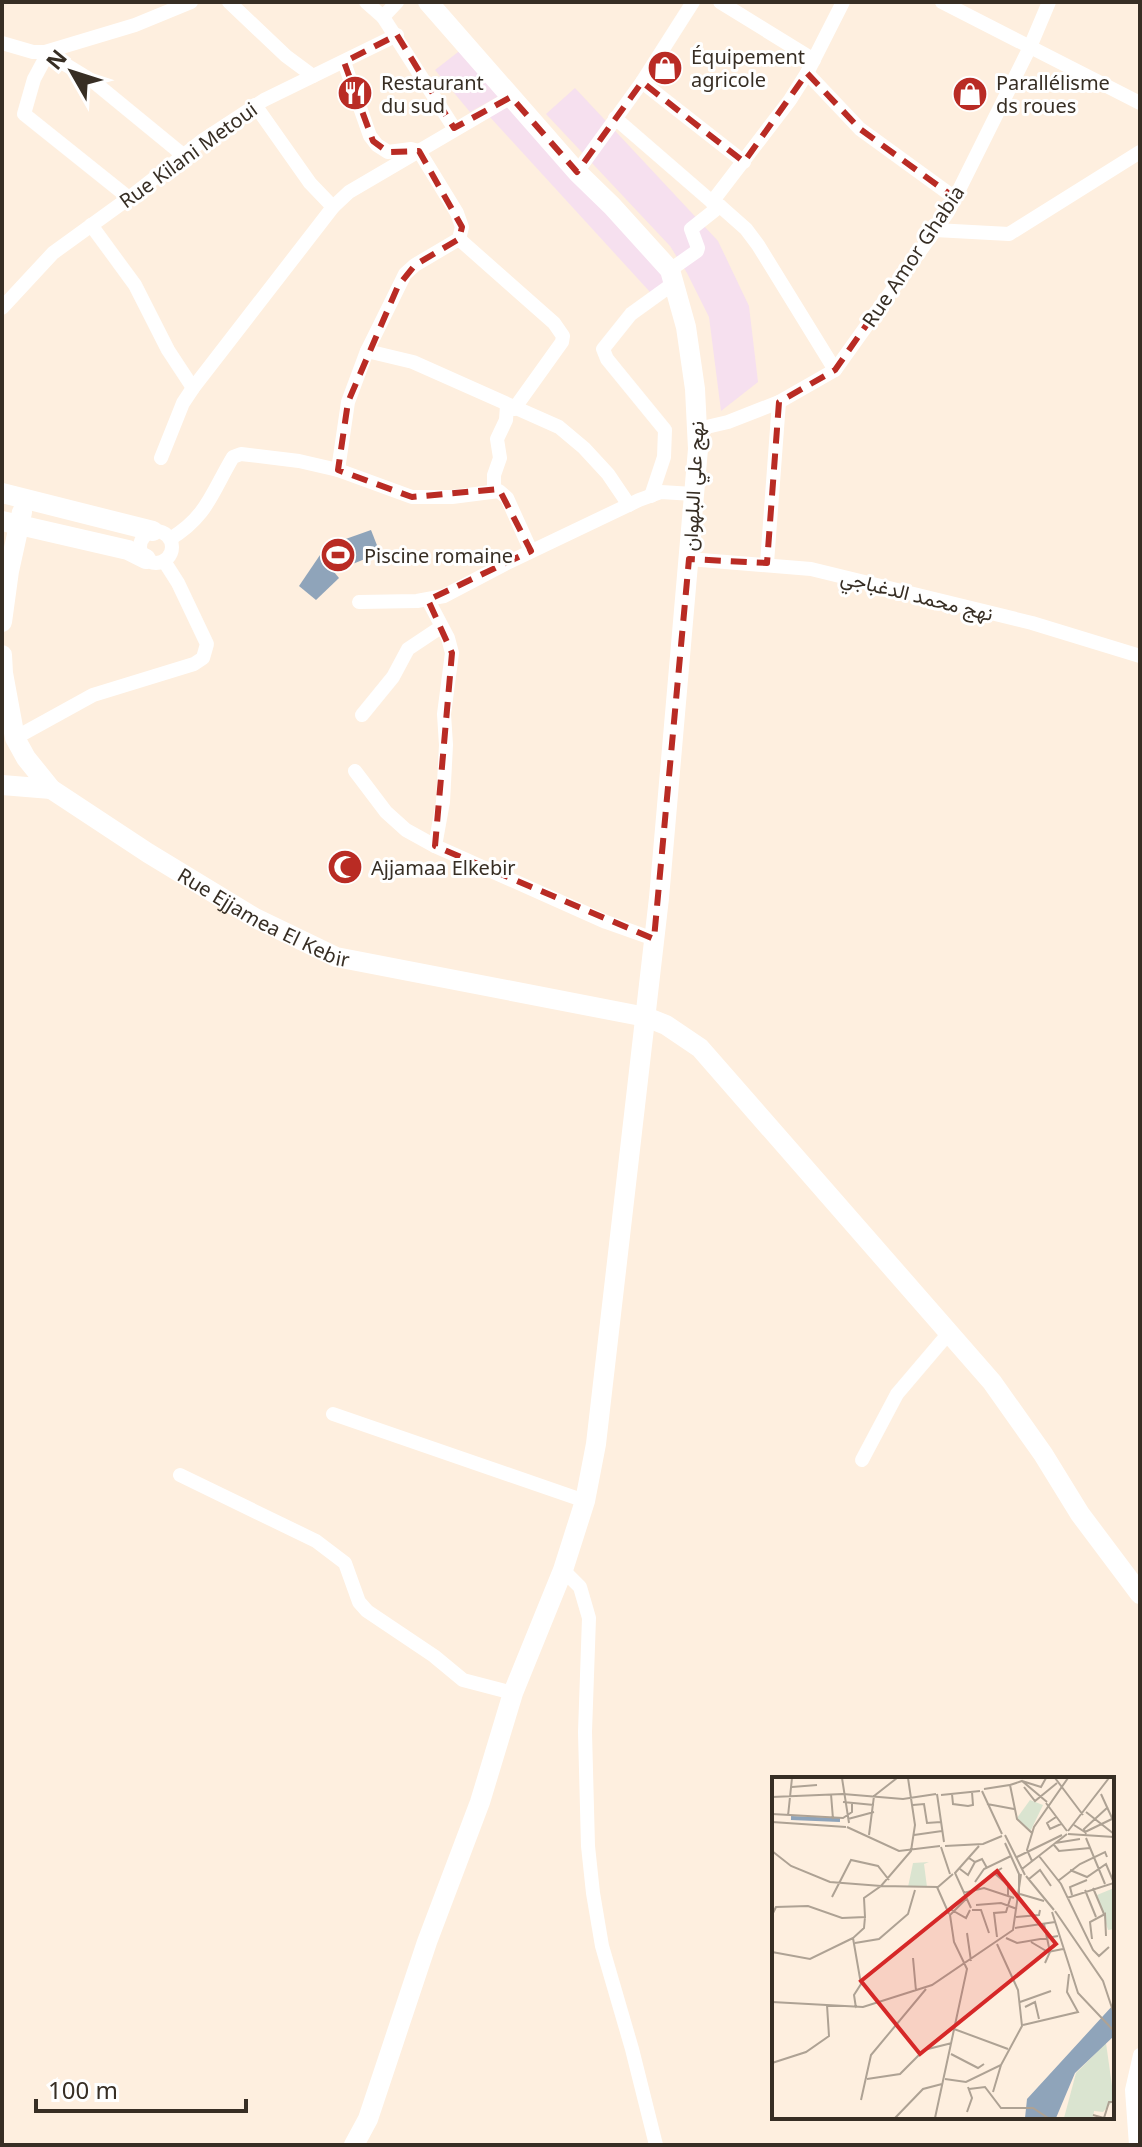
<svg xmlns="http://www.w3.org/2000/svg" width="1142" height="2147" viewBox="0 0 1142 2147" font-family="'Noto Sans',Vazirmatn,sans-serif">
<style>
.commercial{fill:#f6e0ef}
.water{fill:#8fa4ba}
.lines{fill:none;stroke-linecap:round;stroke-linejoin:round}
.street{stroke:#fff;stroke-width:14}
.secondary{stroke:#fff;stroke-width:20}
.marked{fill:none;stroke:#b92b24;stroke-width:6;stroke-dasharray:16 10;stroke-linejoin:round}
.labels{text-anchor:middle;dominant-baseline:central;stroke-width:6;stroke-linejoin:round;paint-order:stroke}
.poi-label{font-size:20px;fill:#372e24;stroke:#fff;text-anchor:start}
.street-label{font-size:20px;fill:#372e24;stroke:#fff}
.inset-river{fill:none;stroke:#8fa4ba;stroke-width:4}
.inset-road{fill:none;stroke:#aea294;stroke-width:2}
.view{fill:#d62828;fill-opacity:0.15;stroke:#d62828;stroke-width:4}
.inset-edge{fill:none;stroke:#372e24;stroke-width:4}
</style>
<rect width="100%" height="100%" fill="#feefdf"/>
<g class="commercial">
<polygon points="462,49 506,92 470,112 435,70"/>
<polygon points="575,88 718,241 749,306 758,382 721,411 709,317 687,273 670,246 546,114"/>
<polygon points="511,101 635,232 670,288 650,292 489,116"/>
</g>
<g class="water">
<polygon points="371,530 380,553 350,565 340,541"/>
<polygon points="320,555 339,578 316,600 299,586"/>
</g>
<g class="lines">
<g class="street">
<polyline points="229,2 286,56 313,76"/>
<polyline points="366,2 383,17 397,2"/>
<polyline points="720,2 814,60"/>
<polyline points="942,2 1140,103"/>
<polyline points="383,17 454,128"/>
<polyline points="2,43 33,52 45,52 135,25 191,2"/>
<polyline points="45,52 94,82 183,155"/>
<polyline points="48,53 34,79 24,114 129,198"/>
<polyline points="344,62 370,136 377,145 388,152 411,149 419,151 457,213 462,227 459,239 415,265 405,274 367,351 413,362 559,427 584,448 608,474 629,505"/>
<polyline points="807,73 860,129 955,198"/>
<polyline points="642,82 744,162"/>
<polyline points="255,105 310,183 333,207"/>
<polyline points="615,118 712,202"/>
<polyline points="577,172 642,82 693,2"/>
<polyline points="720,206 746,229 758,245 835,370"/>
<polyline points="91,225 135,285 168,350 193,388"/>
<polyline points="935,230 1009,234 1140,152"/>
<polyline points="459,239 554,323 563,336 562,342 514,409"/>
<polyline points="670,270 697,251 698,248 691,229 720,206 712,202 790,100 807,73 843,2"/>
<polyline points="2,308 53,253 129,198 203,140 264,100 397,35"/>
<polyline points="698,429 728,422 779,402 835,370 948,212 1030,47 1049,2"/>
<polyline points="161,458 183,403 193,388 333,207 349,192 511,97"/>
<polyline points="338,470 348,402 367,351"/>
<polyline points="494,490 494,475 500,458 497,439 506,420 507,405"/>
<polyline points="651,496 664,457 665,430 607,359 603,349 631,314 674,283"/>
<circle cx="156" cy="547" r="16"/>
<path d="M170,539C207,517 212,492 233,457L241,454L299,461L338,470L412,497H452L499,491L507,498L531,551"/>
<polyline points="689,559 811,569 1032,623 1140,656"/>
<polyline points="767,563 779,402"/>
<polyline points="428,600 448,638 452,653 444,714 446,745 443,802 435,846"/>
<polyline points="359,602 417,601 444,596 505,564 639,500 661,492 693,494"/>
<polyline points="362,715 393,677 408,649 441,627"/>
<polyline points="15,738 93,695 194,664 203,658 207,644 178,583 164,561"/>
<polyline points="355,771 386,812 406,830 435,846 606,922 654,939"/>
<polyline points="333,1414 585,1501"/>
<polyline points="862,1460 897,1394 948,1334"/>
<polyline points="180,1475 316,1541 345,1563 359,1602 367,1611 434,1656 463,1680 513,1693"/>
<polyline points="563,1570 580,1587 589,1618 585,1732 588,1846 593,1893 602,1946 632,2049 656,2145"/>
<polyline points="1136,2145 1132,2090 1140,2055"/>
</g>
<g class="secondary">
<polyline points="2,493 153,531"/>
<polyline points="2,521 128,550 146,559"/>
<polyline points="2,622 9,571 22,512"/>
<path id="s1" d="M2,655L3,673L15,738L26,758L51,789L148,853L255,918L336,957L646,1017L666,1025L700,1048L992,1382L1043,1454L1080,1514L1140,1594"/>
<polyline points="2,785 51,789"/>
<polyline points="354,2145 368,2119 427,1942 480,1802 513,1693 563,1570 585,1501 596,1444 659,898 698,449 695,389 686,327 670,270 612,206 577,172 428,2"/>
</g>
</g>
<path class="marked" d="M397,35L454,128L511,97L577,172L642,82L744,162L807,73L860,129L955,198L835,370L779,402L767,563L689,559L654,939L435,846L452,653L428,600L531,551L499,489L412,497L338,470L348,402L398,286L415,265L459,239L462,227L419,151L388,152L373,141L344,62Z"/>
<defs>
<symbol id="shop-disc" viewBox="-11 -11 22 22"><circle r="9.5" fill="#b92b24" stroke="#fff"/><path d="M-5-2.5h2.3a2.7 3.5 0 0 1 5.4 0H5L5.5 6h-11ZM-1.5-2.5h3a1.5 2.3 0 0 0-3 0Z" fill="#fff"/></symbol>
<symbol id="restaurant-disc" viewBox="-11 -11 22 22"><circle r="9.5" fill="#b92b24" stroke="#fff"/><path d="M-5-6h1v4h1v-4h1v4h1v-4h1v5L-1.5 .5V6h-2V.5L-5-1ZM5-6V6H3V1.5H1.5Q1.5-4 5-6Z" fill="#fff"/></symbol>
<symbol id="stadium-disc" viewBox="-11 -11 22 22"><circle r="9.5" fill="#b92b24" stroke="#fff"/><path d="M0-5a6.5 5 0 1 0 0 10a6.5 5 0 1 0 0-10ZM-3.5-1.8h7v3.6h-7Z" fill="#fff"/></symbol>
<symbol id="mosque-disc" viewBox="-11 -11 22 22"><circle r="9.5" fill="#b92b24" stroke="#fff"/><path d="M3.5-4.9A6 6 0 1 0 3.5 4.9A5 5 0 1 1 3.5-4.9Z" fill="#fff"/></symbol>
</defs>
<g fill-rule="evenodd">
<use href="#shop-disc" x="645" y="48" width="40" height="40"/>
<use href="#restaurant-disc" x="335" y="73" width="40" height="40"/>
<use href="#shop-disc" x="950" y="74" width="40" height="40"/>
<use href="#stadium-disc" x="318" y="535" width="40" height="40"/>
<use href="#mosque-disc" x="325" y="847" width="40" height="40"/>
</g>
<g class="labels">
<g class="poi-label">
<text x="691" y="56">Équipement<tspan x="691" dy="23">agricole</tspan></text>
<text x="381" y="82">Restaurant<tspan x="381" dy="23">du sud</tspan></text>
<text x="996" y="82">Parallélisme<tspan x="996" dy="23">ds roues</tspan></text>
<text x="364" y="555">Piscine romaine</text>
<text x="371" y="867">Ajjamaa Elkebir</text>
</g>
<g class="street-label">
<text transform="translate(188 155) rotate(-36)">Rue Kilani Metoui</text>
<text transform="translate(913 256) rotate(-56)">Rue Amor Ghabia</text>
<text transform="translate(693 486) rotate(-87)">نهج علي البلهوان</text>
<text transform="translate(917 595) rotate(14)">نهج محمد الدغباجي</text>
<text stroke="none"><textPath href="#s1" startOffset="396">Rue Ejjamea El Kebir</textPath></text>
</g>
</g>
<g transform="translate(772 1777)">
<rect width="342" height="342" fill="#feefdf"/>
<path d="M334,266L342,323L331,335L322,334L321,341H292L304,296Z" fill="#dae4d0"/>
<path d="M258,23L271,28L258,55L245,41Z" fill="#dae4d0"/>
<path d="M157,85L152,87L155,110H136L141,86ZM342,111V152L336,153L325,118Z" fill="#dae4d0"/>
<path d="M342,227V259L303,296L284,341H253L255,322Z" fill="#8fa4ba"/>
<path class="inset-river" d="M19,41L68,43"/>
<path class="inset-road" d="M70,1L77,46M283,1L311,38M250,4L269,10L274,1M238,8L250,4L275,25M20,10L45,8M252,10L263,24L285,6M212,12L238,8L245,42L260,56M210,14L230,57M59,17L61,42M165,17L172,65M180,17L181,27L196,29L201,28L200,15M329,17L340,41M169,18L208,14M0,20L71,17L131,22L164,17M71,25L102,28M274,26L295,54M215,27L242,32M141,28L152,27L155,46L169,45M314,35L342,57M0,37L71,41L80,35V26M16,39L20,1M284,40L275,46L278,52L289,47M76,42L102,35M0,45L74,50M302,48L313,55L342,41M75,50L127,74L168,69M296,54L337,1M296,57L342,60M314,57L312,52L336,30M97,58L102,19L125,1M142,58L170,54M233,58L253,98M314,61L333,107M233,66L247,97V120M283,66L308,62M282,68L287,74L318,71M173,69L211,67L230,59M169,70L178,97M0,74L19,89L58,105L109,109L139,74L143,48L136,1M267,79L289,107L321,173L327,179L337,170M245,80L290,58M197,81L203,85L210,82L215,91M260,84L255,73L262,50L296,1M230,91L222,96L236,108V118M188,92L196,98L203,85M250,92L295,57M254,99L282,133M257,102L268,93L279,109M286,104L308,87L333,75L335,80M203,105L212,92L239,79M165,110L177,137M321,111L332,137M313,113L324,140M191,116L212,111L242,121M248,117L272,124M300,118L298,110L315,103M60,120L79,83L106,89L117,103M295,121L342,106L334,87L315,100L298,93M204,128L229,126L245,132M199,131L183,96L207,69M178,132L194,141L198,133M200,133H209L217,156M283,134L331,204L342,237M280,135L306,216L342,254M0,138L4,130L36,129L70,141L93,140L92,121L109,109L166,110L181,97M244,140L267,138L268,133M272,147L278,175L273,186M243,151L283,145M195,156L199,184M225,160L222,136L234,135L239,119M234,161L245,166L286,159M320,162L318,145L333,137L334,159M259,165L276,175L291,172M83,166L107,162L136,137L143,113M0,175L38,182L81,161M141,181L144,214M0,225L91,230L160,208L241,153L249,97M248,225L279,214M253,230L263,225L267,242M84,231L82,218L89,207L81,161L92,151L93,140M251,248L306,235L295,215L297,197M182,252L236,272M342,268V302M179,277L206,291L212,287M0,286L34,275L57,259L55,228M95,302L128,297L152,273L180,266M173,302L194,305L229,288L250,249L246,213L225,167M197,312L213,310L229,331H261L276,341M221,315L229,288M89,323L99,278L154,212M195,335L200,321L196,310M321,338L332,341L337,325H342M123,341L151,312L170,307M163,341L195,192L182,165L178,138L195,121"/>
<path class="view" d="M225,94L284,167L148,277L89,204Z"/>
<rect width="342" height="342" class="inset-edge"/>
</g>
<rect width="1142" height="2147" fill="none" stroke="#372e24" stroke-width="8"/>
<g transform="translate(72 72) rotate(309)" stroke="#ffffff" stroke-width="6" paint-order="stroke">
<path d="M0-6L14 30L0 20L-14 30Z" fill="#372e24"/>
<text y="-12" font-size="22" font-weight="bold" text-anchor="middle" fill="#372e24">N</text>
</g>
<path d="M36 2099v12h210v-12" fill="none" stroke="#372e24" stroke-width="4"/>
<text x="48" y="2099" font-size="24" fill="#372e24" stroke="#ffffff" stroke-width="6" paint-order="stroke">100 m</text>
</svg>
